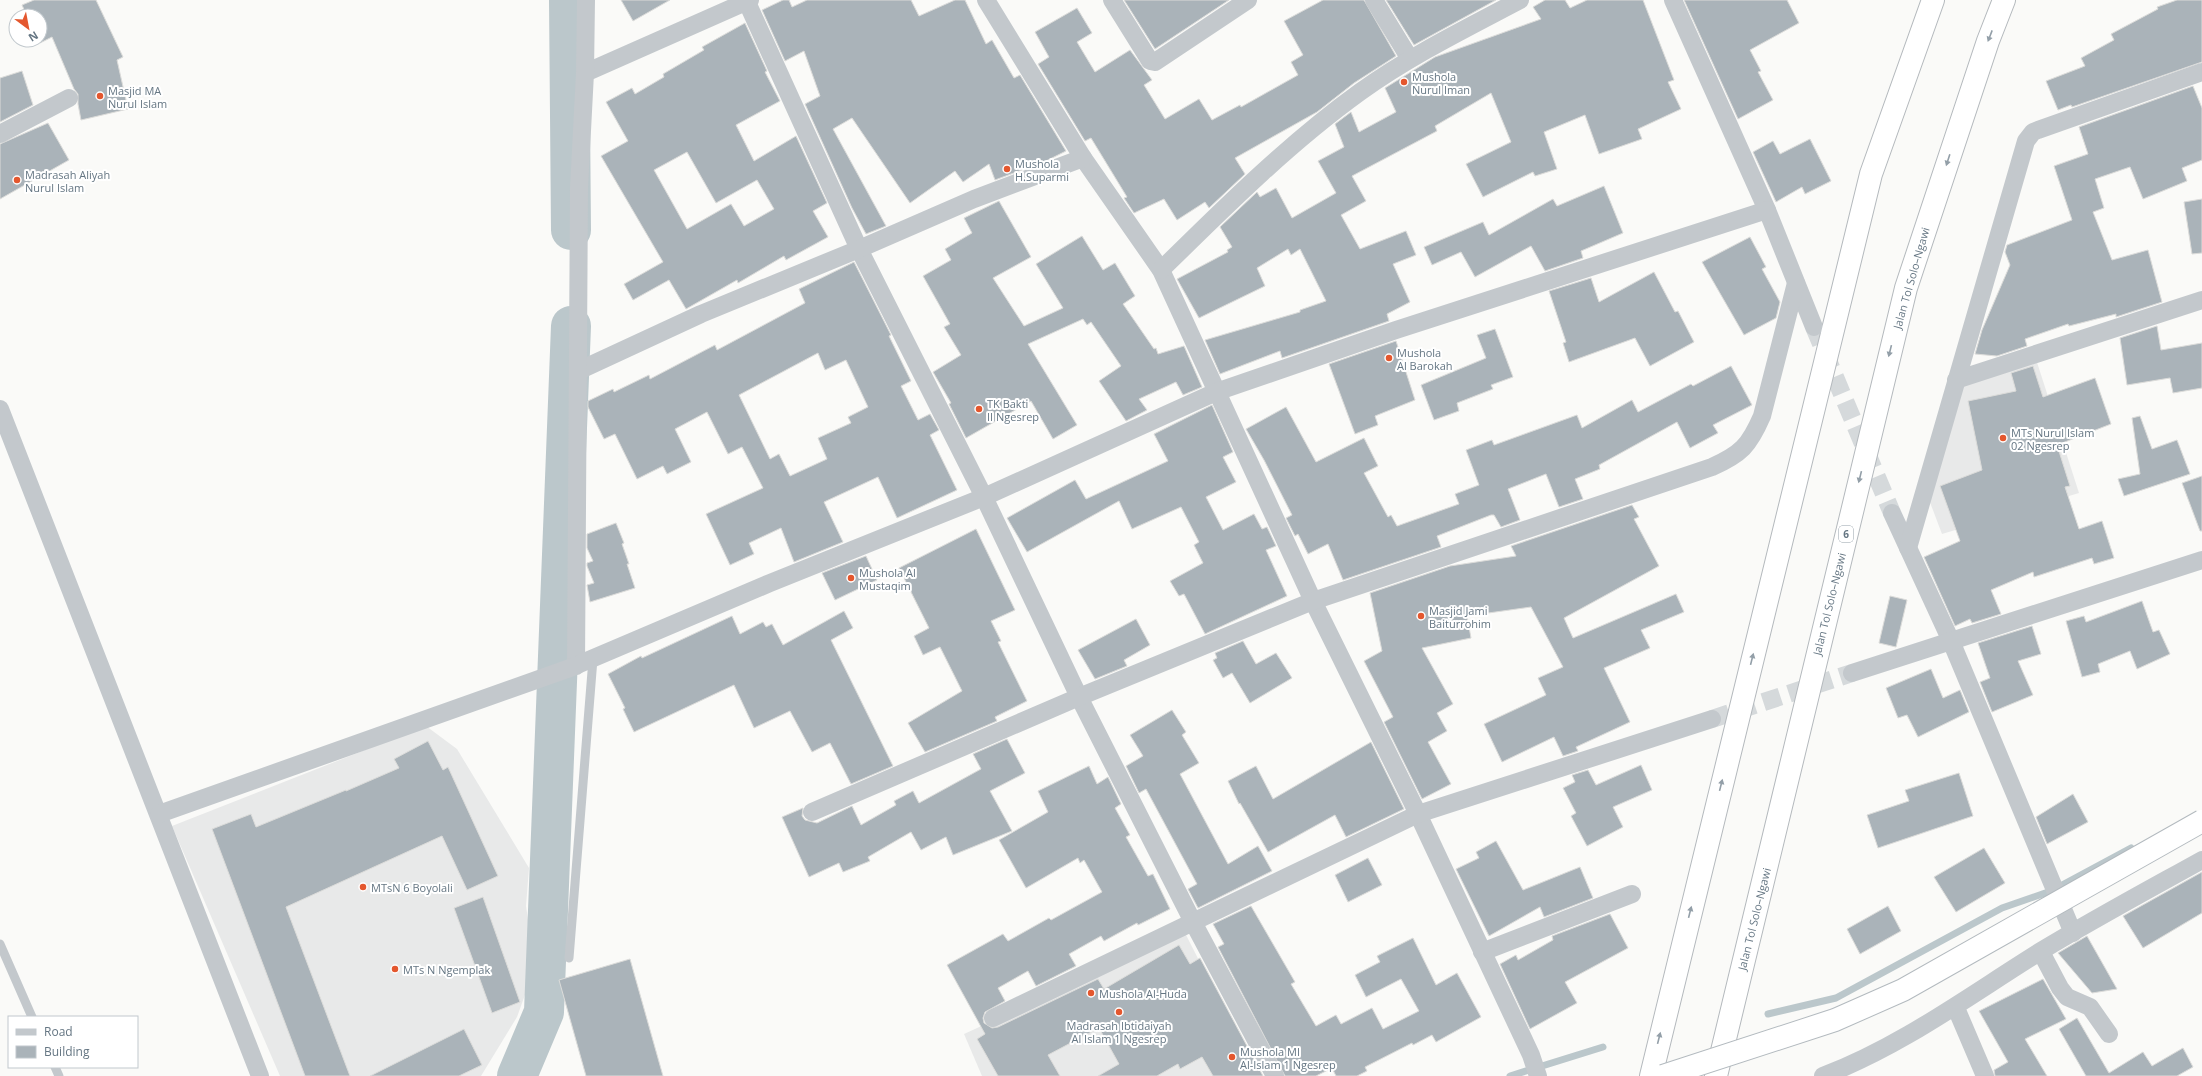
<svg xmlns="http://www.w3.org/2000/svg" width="2202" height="1076" viewBox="0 0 2202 1076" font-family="'Open Sans',sans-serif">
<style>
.built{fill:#e8e9e9}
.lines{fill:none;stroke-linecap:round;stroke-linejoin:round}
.stream{stroke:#bbc7cb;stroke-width:7}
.river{stroke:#bbc7cb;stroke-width:40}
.building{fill:#aab3b9;stroke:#dcdcda;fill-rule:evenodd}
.street-tunnel{stroke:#d5d9db;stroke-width:18;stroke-dasharray:18 9;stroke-linecap:butt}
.highway-casing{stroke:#b4b9bd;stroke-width:24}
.lane{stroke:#c3c8cc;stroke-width:9}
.street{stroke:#c3c8cc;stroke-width:18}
.highway{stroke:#fff;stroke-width:22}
.secondary-bridge-casing{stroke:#b3babf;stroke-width:24;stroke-linecap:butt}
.secondary-bridge{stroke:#fff;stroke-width:22}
.oneway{fill:#939fa8}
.poi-dot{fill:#e4572e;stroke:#fff;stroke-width:1.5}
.labels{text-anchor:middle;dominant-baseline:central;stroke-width:4;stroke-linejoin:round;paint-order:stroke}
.shield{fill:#fff;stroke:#939fa8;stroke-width:1}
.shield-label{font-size:10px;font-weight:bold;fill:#657683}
.poi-label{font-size:11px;fill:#657683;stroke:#fff;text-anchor:start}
.street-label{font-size:11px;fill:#657683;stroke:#fff}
</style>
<rect width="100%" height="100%" fill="#fafaf8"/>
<g class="built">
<polygon points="2035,356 2079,493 1942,534 1928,497 1960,382"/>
<polygon points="426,726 457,749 529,868 526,906 535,967 517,1017 481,1076 280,1076 172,826"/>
<polygon points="1185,933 1258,1076 982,1076 964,1034"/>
</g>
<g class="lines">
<g class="stream">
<polyline points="1768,1014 1836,998 2002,908 2051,891 2131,848"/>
<polyline points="1510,1076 1603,1047"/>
</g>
<g class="river">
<polyline points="569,0 571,230"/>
<polyline points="517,1076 544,1012 571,326"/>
</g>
</g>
<g class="building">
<polygon points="34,0 96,0 123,57 117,60 128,109 81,120 78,104 78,94 74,89 52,37 40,43 40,16 27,16 22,5"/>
<polygon points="621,0 670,0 633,21"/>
<polygon points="783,0 789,0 792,7 807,0 911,0 919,16 955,0 965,0 986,44 992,40 1014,78 1020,75 1066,151 1046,161 995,180 989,164 963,182 955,171 910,203 852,118 833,129 886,226 866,234 852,208 805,104 820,96 804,51 785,61 762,10"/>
<polygon points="1124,0 1229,0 1155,49"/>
<polygon points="1323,0 1364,0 1396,56 1354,83 1317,112 1235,158 1245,174 1209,208 1205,202 1177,220 1164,199 1134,213 1124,198 1127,197 1091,138 1085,141 1038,64 1049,57 1035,32 1077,8 1092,33 1077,42 1095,72 1130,50 1152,80 1144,85 1165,119 1199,99 1212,120 1240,105 1241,107 1298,75 1291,62 1303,55 1284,21"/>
<polygon points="1386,0 1496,0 1414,45"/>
<polygon points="1545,0 1565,0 1570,8 1587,0 1643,0 1674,80 1668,82 1681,109 1638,129 1642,139 1599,154 1585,115 1544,132 1557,169 1535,176 1533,172 1483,197 1466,164 1511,142 1491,93 1435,126 1437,131 1352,176 1366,201 1341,215 1360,249 1406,231 1416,255 1393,264 1410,302 1387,314 1389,321 1282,358 1280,351 1220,374 1205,340 1300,312 1300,310 1326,301 1300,249 1291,255 1288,249 1257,268 1265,286 1199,318 1177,279 1228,252 1227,250 1232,247 1220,227 1257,192 1260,197 1276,188 1292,218 1336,193 1318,161 1344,147 1335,124 1351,112 1359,132 1396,112 1385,88 1435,57 1541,19 1533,7"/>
<polygon points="1684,0 1787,0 1799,23 1750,50 1761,71 1758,72 1773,100 1738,119"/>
<polygon points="2177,0 2202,0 2202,62 2072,107 2071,105 2058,110 2046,81 2085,66 2081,58 2114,40 2111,34 2158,9 2157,7"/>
<path d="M745,23L767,71L765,72L780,101L736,125L754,161L796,136L827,203L813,211L828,237L786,260L784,256L738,283L737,280L686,309L669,280L633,300L624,284L663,262L601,156L628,141L606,102L632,88L635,94L664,77L663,74L704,50L702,47ZM687,152L716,203L757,180L774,209L744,226L731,204L687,229L654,170Z"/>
<polygon points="22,71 33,105 0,122 0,78"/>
<polygon points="2193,86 2202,108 2202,160 2182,168 2187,181 2143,199 2130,167 2095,179 2104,208 2093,212 2112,260 2148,250 2162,302 2116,317 2116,314 2069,326 2068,324 2025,339 2027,346 1997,356 1975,354 1982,330 2010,265 2005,252 2007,245 2072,220 2054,166 2088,154 2079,127"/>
<polygon points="48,123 69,160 0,199 0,144"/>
<polygon points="1810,139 1831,181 1805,194 1802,187 1776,202 1753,152 1773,141 1780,154"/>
<polygon points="1604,186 1623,233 1581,251 1583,258 1545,271 1531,246 1475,277 1461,252 1432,265 1424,247 1483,222 1489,235 1553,199 1557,206"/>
<polygon points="2202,199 2202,253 2192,254 2184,202"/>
<polygon points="999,201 1031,257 993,278 1024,326 1063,308 1036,264 1082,236 1103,270 1115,263 1135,296 1123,304 1154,349 1156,348 1158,354 1184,346 1202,387 1183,395 1176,382 1139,399 1147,410 1126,421 1099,381 1121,366 1091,322 1087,325 1083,319 1028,344 1077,425 1053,439 1031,401 966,438 949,404 951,403 933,372 961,355 944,327 950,324 923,276 951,260 945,249 972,233 964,218"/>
<polygon points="1750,237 1766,267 1762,269 1780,302 1776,318 1744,335 1702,262"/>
<path d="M854,262L891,335L889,336L911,381L901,386L918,420L930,414L939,430L930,435L957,490L897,518L878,477L824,502L843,542L794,562L781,528L749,543L754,554L730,565L706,514L763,488L742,447L728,454L707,412L675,429L691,462L667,474L663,466L637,479L615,434L604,439L588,407V401L613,389L614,392L649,375L650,379L715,345L717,350L805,303L799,289ZM818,353L825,370L846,360L868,407L848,417L851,423L818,438L827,459L790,476L779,454L770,459L739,395Z"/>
<polygon points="1654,272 1675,312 1678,311 1694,342 1650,366 1635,338 1569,362 1563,343 1566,342 1549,291 1591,278 1599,302"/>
<polygon points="2157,326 2161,350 2202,343 2202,388 2173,393 2170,378 2127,385 2120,338"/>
<polygon points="1495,329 1513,377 1491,385 1493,389 1457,403 1459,411 1434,420 1421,385 1486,358 1477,335"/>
<polygon points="1396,341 1415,400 1375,416 1378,425 1355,434 1329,364"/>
<polygon points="1731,366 1752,405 1713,425 1718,433 1690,448 1677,422 1599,465 1600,469 1575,479 1583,499 1559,507 1546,474 1508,489 1520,520 1501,527 1494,515 1491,515 1437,536 1441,547 1343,580 1328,544 1308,554 1298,534 1295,536 1286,518 1292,515 1264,460 1246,429 1286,407 1316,462 1364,438 1378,466 1364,473 1388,517 1391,515 1397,526 1459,504 1455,494 1479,485 1466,450 1492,440 1494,445 1577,415 1582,428 1632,400 1638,412 1691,384 1693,386"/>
<polygon points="2033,366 2043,397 2095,378 2111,424 2057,445 2070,486 2065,487 2079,529 2102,521 2114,558 2094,564 2092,558 2034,577 2033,572 1991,590 2001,614 1972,623 1970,619 1955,626 1924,557 1960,541 1940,486 1982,470 1968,401 2016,391 2011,373"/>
<polygon points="1212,405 1233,452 1223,457 1236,482 1206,497 1223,530 1254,514 1262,529 1267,527 1276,546 1266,550 1287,596 1205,634 1184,594 1179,596 1170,581 1203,563 1194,545 1199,542 1181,507 1132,529 1119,501 1027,552 1007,518 1075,480 1086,499 1168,461 1154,434"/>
<polygon points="2140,416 2152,449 2177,440 2190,474 2124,496 2118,479 2140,474 2132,418"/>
<polygon points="2202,476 2202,531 2200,531 2182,483"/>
<polygon points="1632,505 1639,517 1634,519 1659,566 1564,618 1573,638 1676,594 1684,612 1641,630 1650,648 1604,668 1630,722 1576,747 1578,751 1563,756 1554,737 1502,762 1484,724 1546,695 1538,678 1563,667 1531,607 1467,616 1471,638 1422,648 1453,704 1437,713 1447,731 1428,742 1451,784 1422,799 1384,722 1393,717 1364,661 1382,651 1370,593 1450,566 1516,556 1511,546"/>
<polygon points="616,523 624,543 622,544 629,564 627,564 635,588 590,602 587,585 594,583 587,566 587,563 593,561 587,548 587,534"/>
<polygon points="976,529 1015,610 991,621 1001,641 998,642 1027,701 995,717 997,721 925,752 908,723 962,691 940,647 923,655 914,636 929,628 899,568"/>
<polygon points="866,556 877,580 835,600 822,573"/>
<polygon points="1890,596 1907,600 1896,647 1879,643"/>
<polygon points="2142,601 2153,632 2159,630 2170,654 2137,669 2130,651 2098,664 2100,672 2082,677 2066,621 2084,616 2086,622"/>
<polygon points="844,611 853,628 831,640 893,766 851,784 830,743 812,752 790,711 754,728 734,685 634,732 623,709 625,708 608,674 641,656 642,658 732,616 740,634 763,622 766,627 772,624 783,645"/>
<polygon points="1136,619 1150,645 1124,660 1127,666 1095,679 1078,650"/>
<polygon points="2032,626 2041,654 2018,661 2033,695 1992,712 1980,682 1990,678 1978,643"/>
<polygon points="1243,641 1256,664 1276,653 1292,678 1250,703 1232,673 1223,678 1213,660 1217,658 1215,653"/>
<polygon points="1931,669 1943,698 1960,690 1969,712 1918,737 1907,715 1898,718 1886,688"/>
<polygon points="1172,710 1186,732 1182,735 1199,763 1180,774 1228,864 1258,846 1272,871 1198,908 1188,889 1197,884 1146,789 1139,793 1126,766 1143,756 1130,735"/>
<polygon points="1007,739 1025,773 990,791 1012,831 953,855 946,837 921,850 911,832 868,857 870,861 843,872 839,863 809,877 782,817 803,808 802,816 805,820 817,823 852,806 861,825 896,805 894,801 913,791 919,803 981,769 973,754"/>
<polygon points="428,741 443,770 448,767 498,876 467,890 442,836 286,907 350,1076 305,1076 212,829 251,814 256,827 346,790 346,791 399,768 394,759"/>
<polygon points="1371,742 1404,809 1346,837 1335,815 1268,852 1240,803 1239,804 1228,781 1256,766 1273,799"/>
<polygon points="1641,765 1652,790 1613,807 1623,827 1587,846 1571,816 1576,813 1563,788 1575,782 1572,775 1588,770 1596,785"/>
<polygon points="1089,766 1097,784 1108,777 1121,804 1115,808 1130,835 1126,837 1148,876 1153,874 1170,909 1138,925 1137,923 1104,941 1101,936 1069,954 1076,966 1036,986 1028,971 998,988 1005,1001 985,1012 983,1018 984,1023 992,1028 998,1027 1098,979 1104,989 1179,945 1190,964 1200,958 1263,1076 1213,1076 1202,1057 1180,1069 1178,1064 1157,1076 1098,1076 1119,1064 1099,1028 1048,1055 1060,1076 998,1076 977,1039 985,1034 947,965 1003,934 1008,941 1049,918 1051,920 1102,892 1084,860 1080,863 1078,858 1026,888 999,840 1048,812 1038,791"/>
<polygon points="1959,773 1973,816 1878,848 1867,815 1909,801 1905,790"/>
<polygon points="2073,794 2088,822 2047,844 2036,817"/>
<polygon points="1496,841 1523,890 1580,867 1593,898 1544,917 1540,907 1489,936 1456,869 1479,858 1476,852"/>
<polygon points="1984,848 2005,883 1956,912 1934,877"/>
<polygon points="1368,858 1382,885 1348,902 1335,875"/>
<polygon points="2202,872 2202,913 2143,948 2123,916"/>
<polygon points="483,897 520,1002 492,1013 454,908"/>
<polygon points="1251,906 1295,982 1291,984 1316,1026 1336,1015 1341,1024 1372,1008 1383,1029 1419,1011 1401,979 1366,997 1355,975 1380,962 1377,956 1413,938 1436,985 1457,973 1481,1017 1436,1042 1432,1035 1413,1045 1412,1043 1365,1067 1367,1071 1357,1076 1336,1076 1332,1068 1316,1076 1285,1076 1218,947 1224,944 1213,924"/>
<polygon points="1888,906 1901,931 1860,954 1847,929"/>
<polygon points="1610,914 1628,948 1565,982 1577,1003 1530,1029 1500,964 1516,955 1518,960 1553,940 1552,936"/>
<polygon points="2087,936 2117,989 2092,993 2058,953"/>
<polygon points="630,959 663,1076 586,1076 559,980"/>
<polygon points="2043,979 2066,1019 2025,1039 2047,1076 1995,1076 1994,1070 2008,1062 1979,1011"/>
<polygon points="2077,1018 2109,1073 2143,1052 2152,1066 2183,1048 2193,1067 2177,1076 2086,1076 2059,1029"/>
<polygon points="464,1029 482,1065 459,1076 370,1076"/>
</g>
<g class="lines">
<g class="street-tunnel">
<polyline points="1814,327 1892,513"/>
<polyline points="1712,719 1852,673"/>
</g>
<defs>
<g id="highway">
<polyline points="1651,1076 1871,174 1933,0"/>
<polyline points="1716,1076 1906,288 1988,41 2004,0"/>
</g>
</defs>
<use href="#highway" class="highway-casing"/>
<g class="lane">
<polyline points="0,944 32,1017"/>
<polyline points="569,958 593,659"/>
<polyline points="55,1067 59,1076"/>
</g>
<g class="street">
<polyline points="746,0 859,249 984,497 1079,697 1193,922 1275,1076"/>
<polyline points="986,0 1083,158 1161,270 1313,601 1418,814 1531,1055 1538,1076"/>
<polyline points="1112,0 1150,61 1155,62 1248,0"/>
<polyline points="1374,0 1410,59"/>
<polyline points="1673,0 1767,210 1814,327"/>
<polyline points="585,73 750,0"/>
<polyline points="0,134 69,98"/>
<path d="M1161,270C1224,208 1288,144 1360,92C1410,56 1465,29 1520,0"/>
<polyline points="578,371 701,314 859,249 974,199 1083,158"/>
<polyline points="1956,380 2202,300"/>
<polyline points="0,409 260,1076"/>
<polyline points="1892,513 1951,641 2073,933"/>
<polyline points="1908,548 2026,141 2033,132 2038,130 2202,72"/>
<polyline points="576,666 579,188 585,73 586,0"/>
<polyline points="1852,673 2202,560"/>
<path d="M812,812L1079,697L1313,601L1712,467C1741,454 1749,446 1762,416L1796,283"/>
<polyline points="159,814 570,668 770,583 984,497 1216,392 1396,330 1767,210"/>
<polyline points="1482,952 1632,894"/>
<polyline points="2041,952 2060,988 2067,997 2090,1007 2109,1034"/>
<polyline points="1956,1008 1985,1076"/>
<polyline points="993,1018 1418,814 1712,719"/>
<path d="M1823,1076C1902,1046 1970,995 2041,951C2094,919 2148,890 2202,860"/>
</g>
<use href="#highway" class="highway"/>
<defs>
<polyline id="secondary-bridge" points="1663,1076 1835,1020 1903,990 2202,821"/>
</defs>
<use href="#secondary-bridge" class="secondary-bridge-casing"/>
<use href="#secondary-bridge" class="secondary-bridge"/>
</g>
<defs><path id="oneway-solid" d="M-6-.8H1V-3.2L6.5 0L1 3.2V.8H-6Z"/></defs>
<g class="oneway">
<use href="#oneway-solid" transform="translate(1990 36) rotate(111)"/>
<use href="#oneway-solid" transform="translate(1948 160) rotate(108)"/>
<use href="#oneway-solid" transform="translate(1890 351) rotate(104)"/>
<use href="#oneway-solid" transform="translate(1860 477) rotate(104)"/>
<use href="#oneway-solid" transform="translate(1752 659) rotate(-76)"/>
<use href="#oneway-solid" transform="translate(1721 785) rotate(-76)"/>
<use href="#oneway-solid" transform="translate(1690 912) rotate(-76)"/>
<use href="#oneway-solid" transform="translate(1659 1038) rotate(-76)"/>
</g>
<g class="poi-dot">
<circle cx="1404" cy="82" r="4"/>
<circle cx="100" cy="96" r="4"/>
<circle cx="1007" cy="169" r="4"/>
<circle cx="17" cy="180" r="4"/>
<circle cx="1389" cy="358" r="4"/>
<circle cx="979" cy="409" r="4"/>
<circle cx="2003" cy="438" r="4"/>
<circle cx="851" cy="578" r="4"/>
<circle cx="1421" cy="616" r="4"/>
<circle cx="363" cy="887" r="4"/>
<circle cx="395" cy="969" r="4"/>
<circle cx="1091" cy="993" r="4"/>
<circle cx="1119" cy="1012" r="4"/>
<circle cx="1232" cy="1057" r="4"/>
</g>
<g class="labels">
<rect class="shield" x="1839" y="526" width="14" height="16" rx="3"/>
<g class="shield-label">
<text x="1846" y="534">6</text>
</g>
<g class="poi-label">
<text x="1412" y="76">Mushola<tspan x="1412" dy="13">Nurul Iman</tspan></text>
<text x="108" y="90">Masjid MA<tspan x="108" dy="13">Nurul Islam</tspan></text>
<text x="1015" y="163">Mushola<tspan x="1015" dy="13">H.Suparmi</tspan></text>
<text x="25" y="174">Madrasah Aliyah<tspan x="25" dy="13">Nurul Islam</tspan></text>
<text x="1397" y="352">Mushola<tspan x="1397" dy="13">Al Barokah</tspan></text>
<text x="987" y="403">TK Bakti<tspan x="987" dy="13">II Ngesrep</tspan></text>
<text x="2011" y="432">MTs Nurul Islam<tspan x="2011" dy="13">02 Ngesrep</tspan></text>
<text x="859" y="572">Mushola Al<tspan x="859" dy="13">Mustaqim</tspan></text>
<text x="1429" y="610">Masjid Jami<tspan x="1429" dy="13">Baiturrohim</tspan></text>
<text x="371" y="887">MTsN 6 Boyolali</text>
<text x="403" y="969">MTs N Ngemplak</text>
<text x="1099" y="993">Mushola Al-Huda</text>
<text x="1119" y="1025" text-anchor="middle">Madrasah Ibtidaiyah<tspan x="1119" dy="13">Al Islam 1 Ngesrep</tspan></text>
<text x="1240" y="1051">Mushola MI<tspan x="1240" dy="13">Al-Islam 1 Ngesrep</tspan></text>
</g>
<g class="street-label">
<text transform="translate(1911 278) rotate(-74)">Jalan Tol Solo–Ngawi</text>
<text transform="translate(1829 604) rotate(-76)">Jalan Tol Solo–Ngawi</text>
<text transform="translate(1754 919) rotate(-76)">Jalan Tol Solo–Ngawi</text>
</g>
</g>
<rect x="8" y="1016" width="130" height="52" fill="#ffffff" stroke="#c1c8cd"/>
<rect x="16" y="1029" width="20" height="6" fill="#c3c8cc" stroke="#c1c8cd"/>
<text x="44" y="1036" font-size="12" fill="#657683">Road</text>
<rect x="16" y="1046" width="20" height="12" fill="#aab3b9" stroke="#c1c8cd"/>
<text x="44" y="1056" font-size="12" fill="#657683">Building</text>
<g transform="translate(28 28) rotate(148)"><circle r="19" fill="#ffffff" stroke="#c1c8cd"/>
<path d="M0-3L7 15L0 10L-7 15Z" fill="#e4572e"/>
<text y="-6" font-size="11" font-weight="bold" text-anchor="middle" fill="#657683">N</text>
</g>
</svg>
